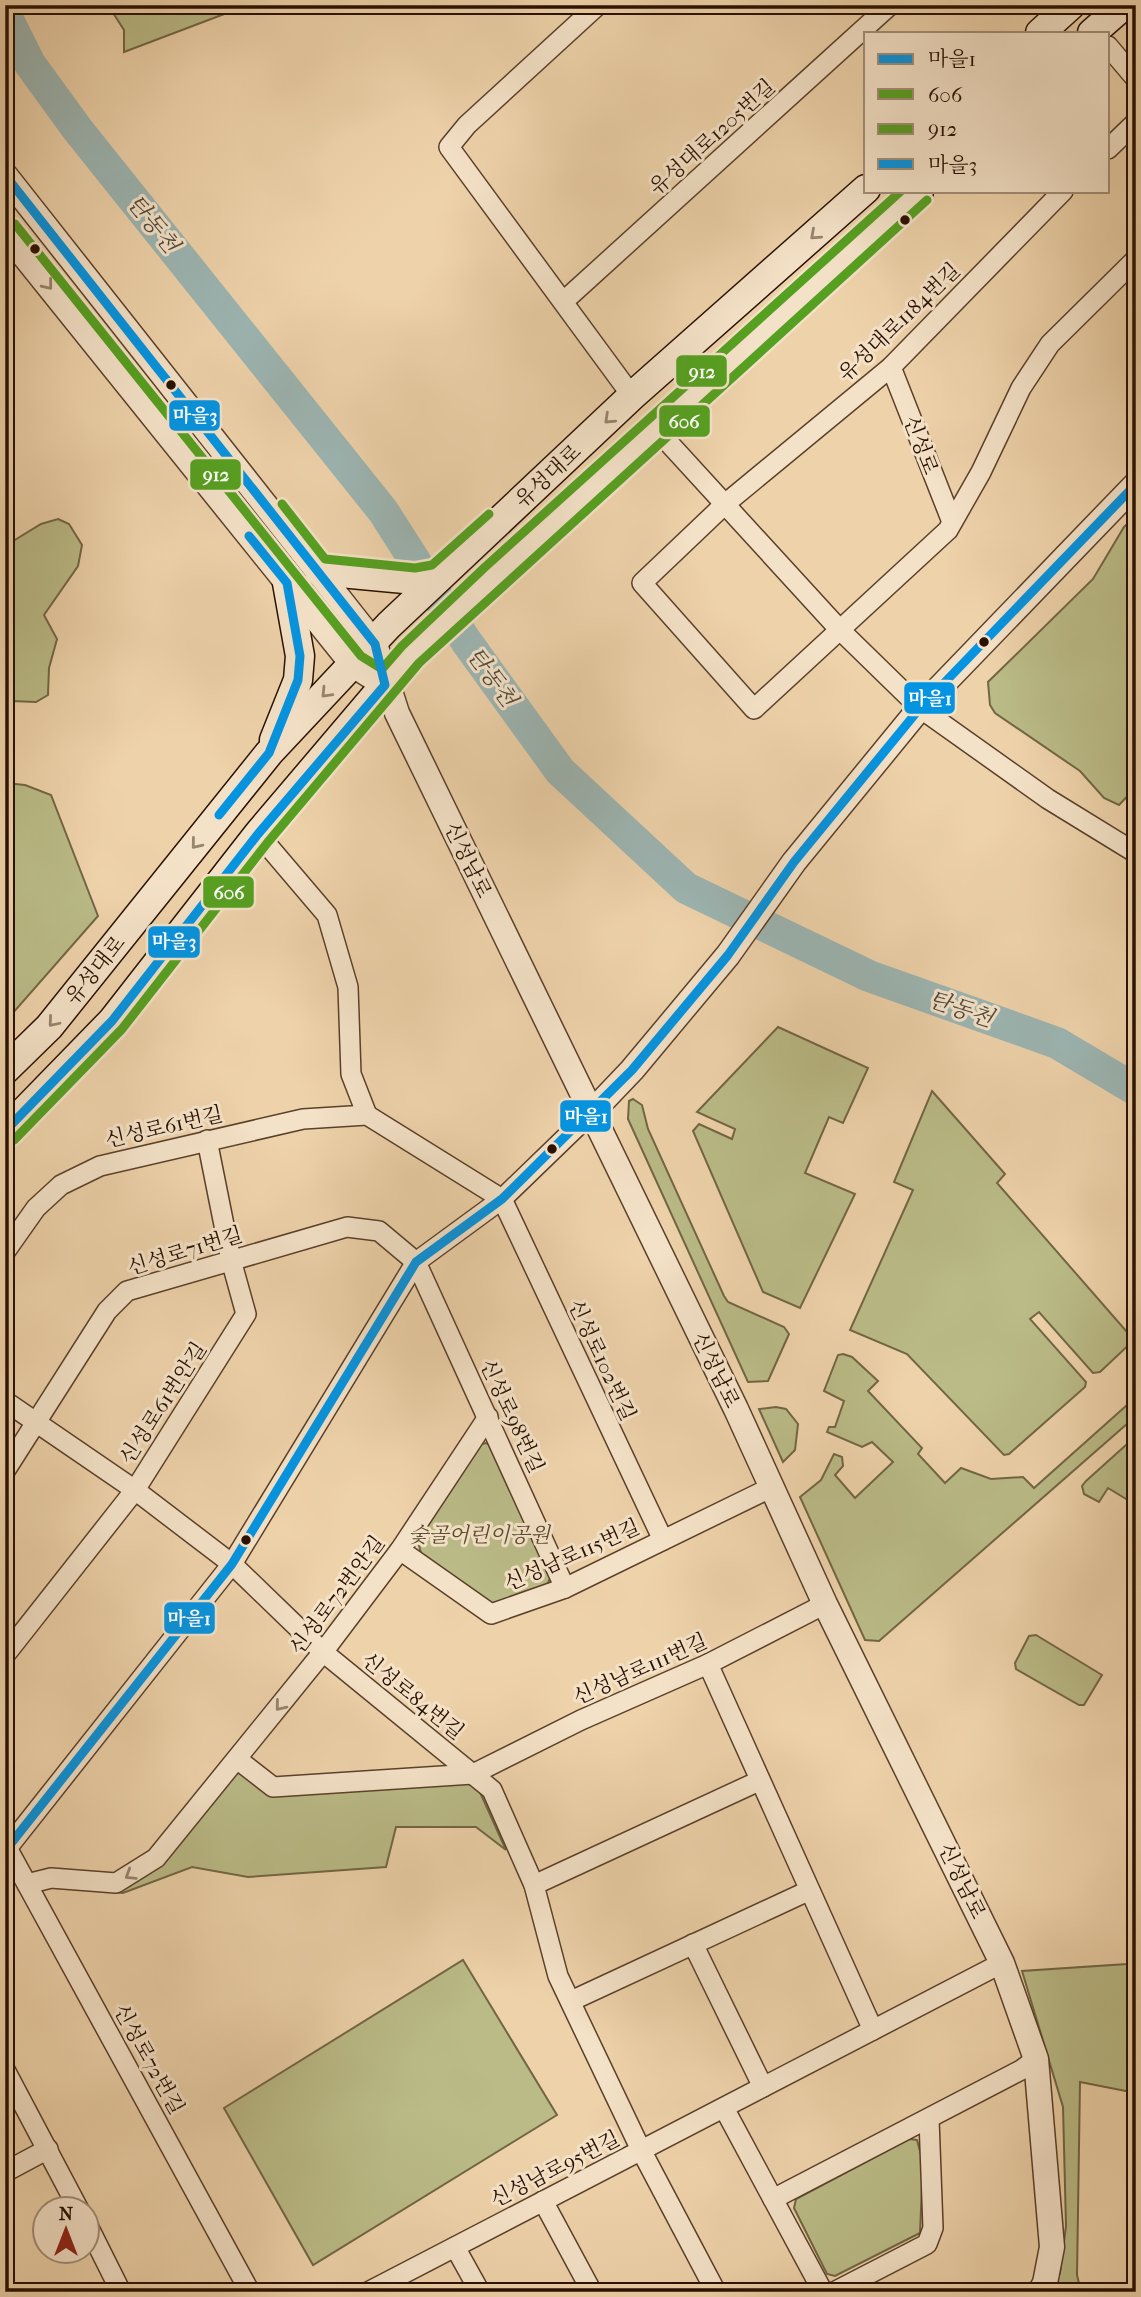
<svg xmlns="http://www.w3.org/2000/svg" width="1141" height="2297" viewBox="0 0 1141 2297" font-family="'IM FELL French Canon','Noto Serif KR',serif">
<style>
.green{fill:#babb87;stroke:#726644;stroke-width:2}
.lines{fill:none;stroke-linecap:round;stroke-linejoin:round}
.river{stroke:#9cb5b2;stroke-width:32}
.minor-casing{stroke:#5a402a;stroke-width:22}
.tertiary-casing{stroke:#5a402a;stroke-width:27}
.secondary-casing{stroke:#291000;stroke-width:31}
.minor{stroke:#f4e2c8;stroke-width:19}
.tertiary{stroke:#f4e2c8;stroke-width:24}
.secondary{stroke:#f4e2c8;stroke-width:28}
.bus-1-casing{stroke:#f4e2c8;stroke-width:14}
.bus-2-casing{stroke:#f4e2c8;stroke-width:14}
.bus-3-casing{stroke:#f4e2c8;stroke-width:14}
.bus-4-casing{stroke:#f4e2c8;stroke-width:14}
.bus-1{stroke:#0494e2;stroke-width:9}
.bus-2{stroke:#56a021;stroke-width:9}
.bus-3{stroke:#56a021;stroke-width:9}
.bus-4{stroke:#0494e2;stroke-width:9}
.oneway{stroke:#99846e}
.bus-dot{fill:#291000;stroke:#f4e2c8;stroke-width:2.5}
.labels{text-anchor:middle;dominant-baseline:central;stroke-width:6;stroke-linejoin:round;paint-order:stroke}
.street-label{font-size:21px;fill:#291000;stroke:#f4e2c8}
.park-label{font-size:21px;font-style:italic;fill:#5c4c2f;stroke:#f4e2c8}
.water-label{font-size:23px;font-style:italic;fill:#514a3e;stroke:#f4e2c8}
.line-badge{stroke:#f4e2c8;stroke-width:2.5}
.badge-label{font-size:19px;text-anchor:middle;font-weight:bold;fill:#fff}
</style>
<rect width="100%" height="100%" fill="#eed2aa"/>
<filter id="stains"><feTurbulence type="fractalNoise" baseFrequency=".00286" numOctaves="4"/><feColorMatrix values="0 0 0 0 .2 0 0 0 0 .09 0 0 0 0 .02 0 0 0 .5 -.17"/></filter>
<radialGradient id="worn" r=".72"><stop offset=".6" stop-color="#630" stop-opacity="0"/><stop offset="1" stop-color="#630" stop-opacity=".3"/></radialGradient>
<g class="green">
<polygon points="108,5 248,5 124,52 124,30"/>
<polygon points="1136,516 1136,787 1119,805 1104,798 1080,771 995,713 990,705 988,682 1093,579 1124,527"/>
<polygon points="58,519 69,524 82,545 78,566 44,615 57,639 49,668 48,695 36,702 11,701 5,708 5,546 41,524"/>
<polygon points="5,783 25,785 51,795 98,916 5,1022"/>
<polygon points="778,1027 868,1068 843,1123 829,1117 805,1173 855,1194 800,1308 763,1292 693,1131 699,1124 732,1139 735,1129 697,1112"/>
<polygon points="932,1091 1005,1174 997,1183 1134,1340 1100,1372 1093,1373 1039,1312 1030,1319 1086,1382 1085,1387 1009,1454 1004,1455 907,1354 850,1330 913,1190 894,1182"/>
<polygon points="633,1099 642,1105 648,1129 724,1296 728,1302 784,1327 789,1334 768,1381 748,1382 628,1119 629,1101"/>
<polygon points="843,1354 852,1357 878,1381 868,1391 922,1448 918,1454 945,1483 961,1468 991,1479 1023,1477 1034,1488 1136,1397 1136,1416 879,1641 865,1640 800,1497 821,1480 834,1454 842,1457 843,1466 835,1475 855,1498 893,1462 872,1442 862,1447 827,1432 829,1427 835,1427 844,1401 824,1391 838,1355"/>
<polygon points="776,1407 786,1409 798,1424 795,1450 783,1462 759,1409"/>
<polygon points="1136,1436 1136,1505 1108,1488 1099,1502 1084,1494 1082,1486 1086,1481"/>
<polygon points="486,1443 494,1447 552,1574 546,1587 492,1606 422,1557 417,1538 478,1445"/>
<polygon points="1036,1635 1102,1675 1084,1705 1079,1705 1016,1669 1015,1663 1029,1636"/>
<polygon points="245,1772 273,1793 470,1782 479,1790 506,1850 476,1827 396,1827 386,1867 248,1877 192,1867 123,1893 76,1888 120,1886 233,1774"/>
<polygon points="1136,1927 1136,2093 1080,2082 1077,2275 1081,2292 1050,2292 1060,2273 1066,2226 1063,2107 1022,1971 1127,1964"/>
<polygon points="463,1960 557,2115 313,2265 224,2108"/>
<polygon points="909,2139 917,2140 923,2162 920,2233 835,2276 827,2274 794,2208 796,2199"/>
</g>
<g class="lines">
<polyline class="river" points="5,14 30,64 78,130 383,511 466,641 560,771 686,888 869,976 1057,1043 1136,1090"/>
<defs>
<g id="minor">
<polyline points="598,5 467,125 449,147 632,396"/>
<polyline points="1108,46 1136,79"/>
<polyline points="1108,149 1136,122"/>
<polyline points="1063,191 891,367 725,504 642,583 754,709 948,530 981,472 1021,388 1050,344 1136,259"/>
<polyline points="564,301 890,5"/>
<polyline points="891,367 952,522"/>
<polyline points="656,429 839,629 920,708 1048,799 1136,853"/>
<polyline points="258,834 327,915 348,987 351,1074 367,1115"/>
<polyline points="5,1252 36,1208 61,1185 100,1166 303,1119 367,1115 502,1199 663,1540"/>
<polyline points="5,1401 135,1490 232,1564 323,1652 492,1790 534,1885 558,1976 641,2150 716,2292"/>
<polyline points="5,1471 107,1311 127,1291 347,1227 379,1231 416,1262 565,1588"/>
<polyline points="400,1550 491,1614 565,1588 770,1488"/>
<polyline points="5,1655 135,1490 246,1314 231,1260 207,1140"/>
<polyline points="708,1664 873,2030"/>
<polyline points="237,1759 273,1787 473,1774 581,1720 708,1664 825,1604"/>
<polyline points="5,1844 250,2292"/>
<polyline points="5,1851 232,1564 416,1262 502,1199 591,1113"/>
<polyline points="27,1884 51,1878 116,1883 156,1858 323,1652 400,1550 488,1417"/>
<polyline points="534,1885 759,1781"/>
<polyline points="693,1944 763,2087"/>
<polyline points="571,2001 808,1891"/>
<polyline points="5,2070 79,2210"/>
<polyline points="724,2108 823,2292"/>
<polyline points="5,2172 48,2149"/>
<polyline points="773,2199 1021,2070 1036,2059"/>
<polyline points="543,2201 592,2292"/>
<polyline points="88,2226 121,2292"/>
<polyline points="455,2247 480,2292"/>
<polyline points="368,2292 1002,1963"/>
<polyline points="834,2292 927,2244 933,2228 929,2119"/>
</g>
<g id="tertiary">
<polyline points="5,175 375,644 397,713 736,1409 825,1604 1002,1963 1036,2059 1052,2247 1045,2283 1040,2292"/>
<polyline points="5,232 353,665 385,685"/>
<polyline points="591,1113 632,1070 728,955 794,862 920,708 1136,484"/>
</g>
<g id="secondary">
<polyline points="1040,33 1071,5"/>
<polyline points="1092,33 1124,5"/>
<polyline points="319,571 415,580 437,577"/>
<polyline points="274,740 298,680 300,656 287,583"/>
<polyline points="5,1070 49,1027 269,753 389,625 632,396 866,189"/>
<polyline points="5,1131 112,1021 258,834 410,655 492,577 919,191"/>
</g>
</defs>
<use href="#minor" class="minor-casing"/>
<use href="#tertiary" class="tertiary-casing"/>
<use href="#secondary" class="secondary-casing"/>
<use href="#minor" class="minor"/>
<use href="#tertiary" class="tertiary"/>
<use href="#secondary" class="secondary"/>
<defs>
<polyline id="bus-1" points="5,1851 232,1564 416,1262 502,1199 632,1070 728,955 794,862 920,708 1136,484"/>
<polyline id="bus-2" points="14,1140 122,1029 268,842 419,663 927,200"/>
<g id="bus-3">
<polyline points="15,224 361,656 382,669 402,646 484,568 901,191"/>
<polyline points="282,504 325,559 415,568 432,565 489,514"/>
</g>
<g id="bus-4">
<polyline points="5,175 375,644 385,685 258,834 112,1021 5,1131"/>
<polyline points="219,815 269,753 298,680 300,656 287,583 249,536"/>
</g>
</defs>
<use href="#bus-1" class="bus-1-casing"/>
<use href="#bus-2" class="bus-2-casing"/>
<use href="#bus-3" class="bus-3-casing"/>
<use href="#bus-4" class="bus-4-casing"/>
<use href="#bus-1" class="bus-1"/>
<use href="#bus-2" class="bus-2"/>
<use href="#bus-3" class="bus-3"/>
<use href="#bus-4" class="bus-4"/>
</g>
<defs><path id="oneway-chevron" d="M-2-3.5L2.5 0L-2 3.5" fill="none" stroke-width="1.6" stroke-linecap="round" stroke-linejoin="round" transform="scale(1.75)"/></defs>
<g class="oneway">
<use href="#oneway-chevron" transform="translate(815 235) rotate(138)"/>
<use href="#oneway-chevron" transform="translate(48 285) rotate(51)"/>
<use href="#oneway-chevron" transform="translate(609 419) rotate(137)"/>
<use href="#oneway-chevron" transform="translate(326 693) rotate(134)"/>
<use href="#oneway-chevron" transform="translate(196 844) rotate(129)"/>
<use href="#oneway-chevron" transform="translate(53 1022) rotate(130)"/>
<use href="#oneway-chevron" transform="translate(280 1706) rotate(129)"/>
<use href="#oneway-chevron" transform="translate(130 1875) rotate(148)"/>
</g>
<g class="bus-dot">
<circle cx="905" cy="220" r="6"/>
<circle cx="35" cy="249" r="6"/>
<circle cx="171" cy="385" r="6"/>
<circle cx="984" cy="642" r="6"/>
<circle cx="552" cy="1149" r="6"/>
<circle cx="246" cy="1540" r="6"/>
</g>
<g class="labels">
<g class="street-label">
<text transform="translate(712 137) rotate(-42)">유성대로1205번길</text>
<text transform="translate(899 322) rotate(-44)">유성대로1184번길</text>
<text transform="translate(921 445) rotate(69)">신성로</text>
<text transform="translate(548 476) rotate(-43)">유성대로</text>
<text transform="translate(468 860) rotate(64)">신성남로</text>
<text transform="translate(95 970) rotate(-51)">유성대로</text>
<text transform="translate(164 1127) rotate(-13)">신성로61번길</text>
<text transform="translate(185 1251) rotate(-17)">신성로71번길</text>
<text transform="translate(602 1360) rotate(65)">신성로102번길</text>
<text transform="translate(716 1370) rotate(64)">신성남로</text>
<text transform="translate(163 1403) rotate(-57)">신성로61번안길</text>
<text transform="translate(512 1416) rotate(65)">신성로98번길</text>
<text transform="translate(572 1555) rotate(-24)">신성남로115번길</text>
<text transform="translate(337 1595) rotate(-53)">신성로72번안길</text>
<text transform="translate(640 1669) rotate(-24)">신성남로111번길</text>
<text transform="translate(413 1696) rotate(39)">신성로84번길</text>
<text transform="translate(962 1881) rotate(64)">신성남로</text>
<text transform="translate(149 2059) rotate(61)">신성로72번길</text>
<text transform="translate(555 2169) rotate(-27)">신성남로95번길</text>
</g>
<g class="park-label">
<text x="479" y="1535">숯골어린이공원</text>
</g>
<g class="water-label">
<text transform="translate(153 224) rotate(51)">탄동천</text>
<text transform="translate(492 677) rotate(54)">탄동천</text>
<text transform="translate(961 1009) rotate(19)">탄동천</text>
</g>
</g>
<g class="line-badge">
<rect x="675" y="354" width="53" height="34" rx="7" fill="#56a021"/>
<rect x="168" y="399" width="53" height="33" rx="7" fill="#0494e2"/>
<rect x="658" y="404" width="53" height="34" rx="7" fill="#56a021"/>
<rect x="189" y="458" width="53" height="33" rx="7" fill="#56a021"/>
<rect x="903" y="681" width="53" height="34" rx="7" fill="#0494e2"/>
<rect x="202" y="875" width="53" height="34" rx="7" fill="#56a021"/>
<rect x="147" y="925" width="54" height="34" rx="7" fill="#0494e2"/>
<rect x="559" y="1099" width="53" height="34" rx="7" fill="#0494e2"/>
<rect x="163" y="1601" width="53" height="34" rx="7" fill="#0494e2"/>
</g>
<g class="badge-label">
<text x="702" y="378">912</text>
<text x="195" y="422">마을3</text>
<text x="684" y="428">606</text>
<text x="216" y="481">912</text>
<text x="930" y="705">마을1</text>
<text x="229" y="899">606</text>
<text x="174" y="948">마을3</text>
<text x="586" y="1123">마을1</text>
<text x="189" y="1625">마을1</text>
</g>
<rect width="1141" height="2297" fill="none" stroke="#eed2aa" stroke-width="28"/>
<rect x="7" y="7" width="1127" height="2283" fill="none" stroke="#291000" stroke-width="3.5"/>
<rect x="14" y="14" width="1113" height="2269" fill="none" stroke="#291000" stroke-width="2"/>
<rect x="864" y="32" width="245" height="161" fill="#f4e2c8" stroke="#a38e78" stroke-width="2"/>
<rect x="878" y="54" width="35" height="10" fill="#0494e2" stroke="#a38e78" stroke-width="2"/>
<text x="928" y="66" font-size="21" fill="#291000">마을1</text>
<rect x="878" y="89" width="35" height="10" fill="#56a021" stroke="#a38e78" stroke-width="2"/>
<text x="928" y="102" font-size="21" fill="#291000">606</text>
<rect x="878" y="124" width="35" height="10" fill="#56a021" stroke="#a38e78" stroke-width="2"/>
<text x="928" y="136" font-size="21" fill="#291000">912</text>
<rect x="878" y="159" width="35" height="10" fill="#0494e2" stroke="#a38e78" stroke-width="2"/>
<text x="928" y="172" font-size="21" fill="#291000">마을3</text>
<g transform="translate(66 2230)"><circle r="33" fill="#f4e2c8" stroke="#a38e78" stroke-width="2"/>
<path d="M0-5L12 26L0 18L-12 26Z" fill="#8f2418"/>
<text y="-10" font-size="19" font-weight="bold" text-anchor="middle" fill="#291000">N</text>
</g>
<rect width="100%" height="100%" filter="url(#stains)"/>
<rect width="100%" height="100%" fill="url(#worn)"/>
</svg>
